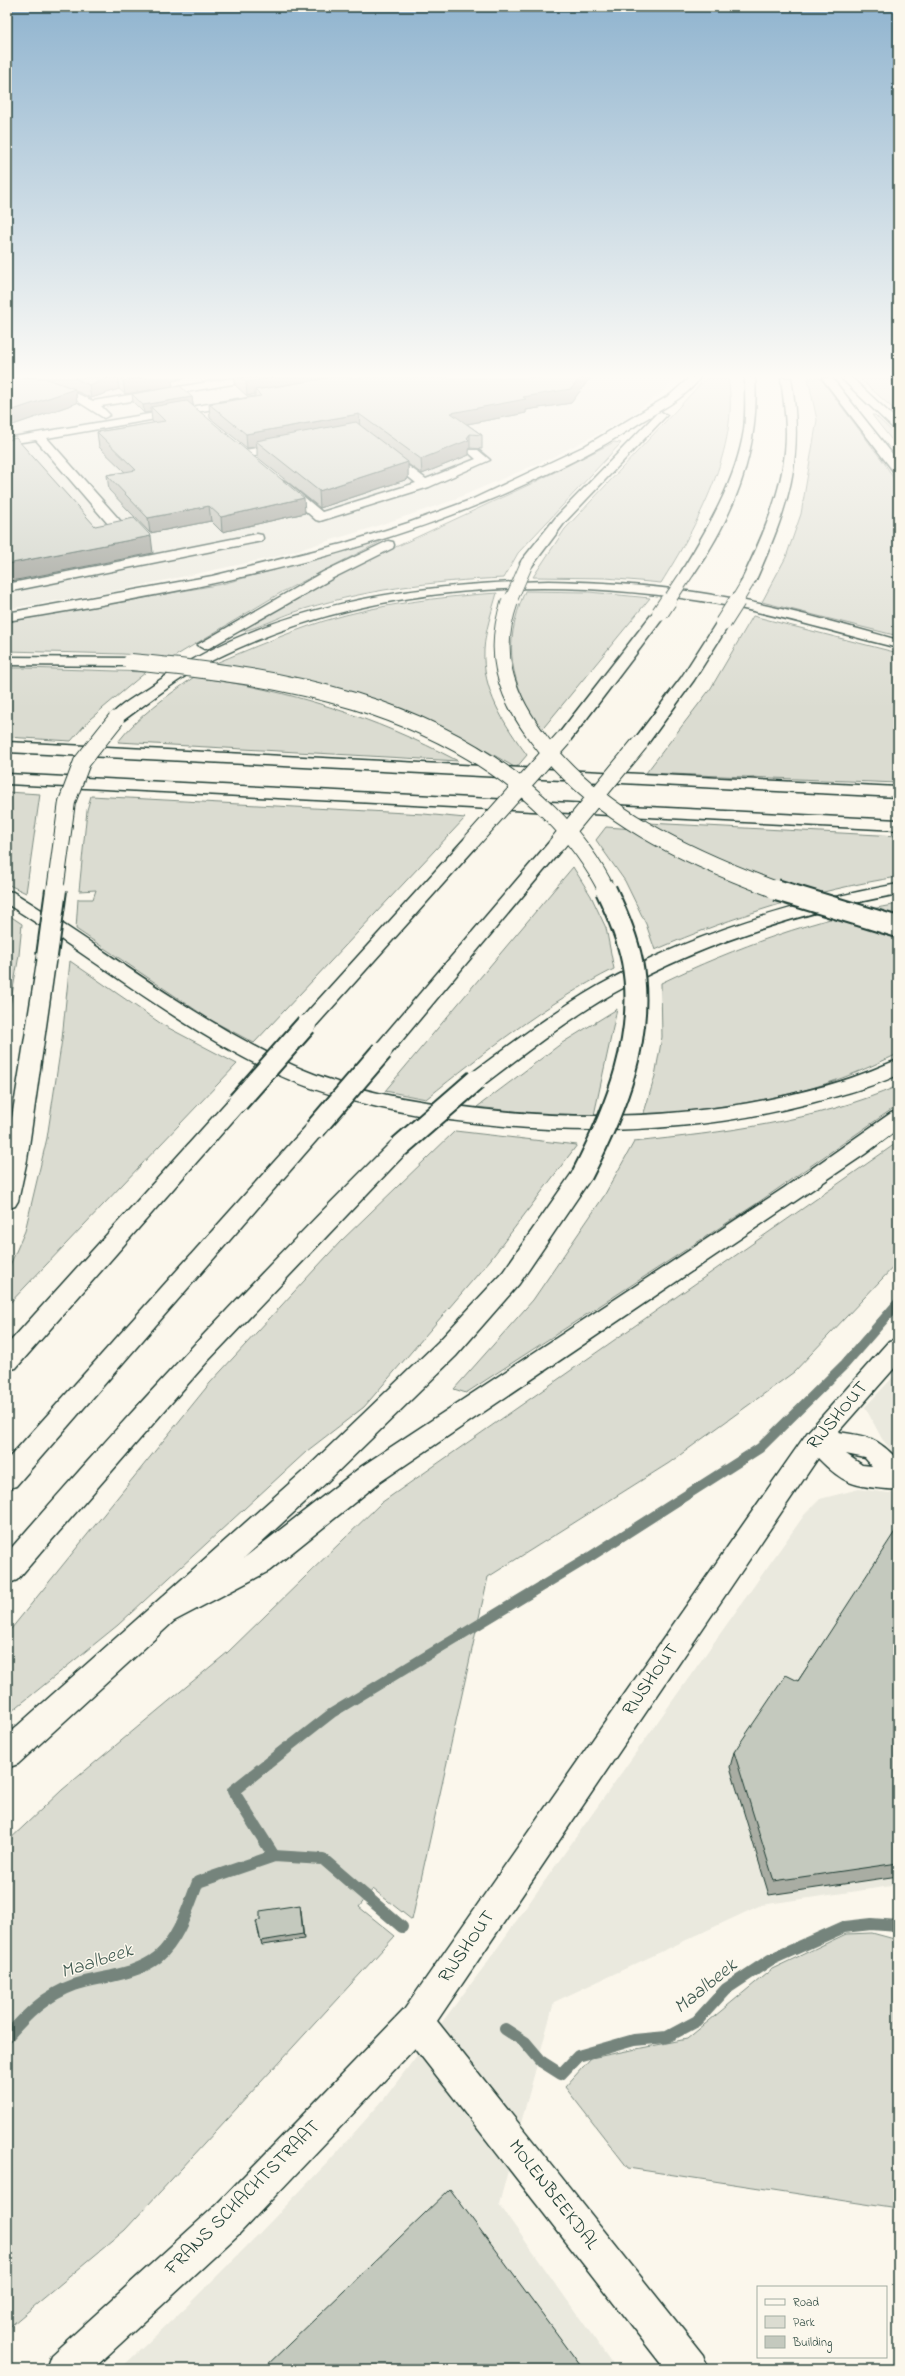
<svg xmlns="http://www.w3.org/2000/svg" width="905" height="2376" viewBox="0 0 905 2376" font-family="'Indie Flower',sans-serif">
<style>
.built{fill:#eae9de}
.green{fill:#dbdcd1;stroke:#7d8c82}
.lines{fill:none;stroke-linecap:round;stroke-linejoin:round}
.stream-far1{stroke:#74847b;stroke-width:10}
.stream{stroke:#74847b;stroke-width:12}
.minor-casing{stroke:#1f3d34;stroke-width:3}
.highway-casing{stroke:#1f3d34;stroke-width:3}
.minor{fill:#fbf7ec;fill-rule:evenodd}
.highway{fill:#fbf7ec;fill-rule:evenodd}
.highway-bridge-far2-casing{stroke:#1f3d34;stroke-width:14;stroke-linecap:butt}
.highway-bridge-far1-casing{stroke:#1f3d34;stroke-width:18;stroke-linecap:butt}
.highway-bridge-casing{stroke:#1f3d34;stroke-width:24;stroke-linecap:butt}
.highway-bridge-far2{stroke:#fbf7ec;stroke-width:12}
.highway-bridge-far1{stroke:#fbf7ec;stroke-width:16}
.highway-bridge{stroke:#fbf7ec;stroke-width:20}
.wall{fill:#a9ada3;stroke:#1f3d34}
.shaded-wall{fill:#898d85;stroke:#1f3d34}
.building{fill:#c4c9be;stroke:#1f3d34}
.labels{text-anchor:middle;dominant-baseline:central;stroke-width:3;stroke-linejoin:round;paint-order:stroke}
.near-street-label{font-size:19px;fill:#1f3d34;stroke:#fbf7ec}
.near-water-label{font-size:20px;font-style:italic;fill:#425b52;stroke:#fbf7ec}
</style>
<rect width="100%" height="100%" fill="#fbf7ec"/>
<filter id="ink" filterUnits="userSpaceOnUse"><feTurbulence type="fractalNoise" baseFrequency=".025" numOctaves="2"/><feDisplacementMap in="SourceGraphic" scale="8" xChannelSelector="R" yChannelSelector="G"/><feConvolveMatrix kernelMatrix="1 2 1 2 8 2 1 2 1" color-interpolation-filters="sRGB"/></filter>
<g filter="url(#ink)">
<g class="built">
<polygon points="7,378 675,378 664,391 628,418 551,458 448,502 368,529 275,557 110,592 7,609"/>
<polygon points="898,1372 898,1458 882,1439 865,1407"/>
<polygon points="859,1489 897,1494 898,1492 898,1885 761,1905 554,2002 499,2204 616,2369 120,2369 188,2305 246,2247 329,2161 384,2099 483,1968 805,1514 820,1499"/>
</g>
<g class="green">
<path d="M706,378H728C741,446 696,527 661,583L606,578L533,577L565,529Z"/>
<polygon points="808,378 820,378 885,464 898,486 898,636 762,602 786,557 801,514 817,420"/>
<polygon points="858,378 898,378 898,413 859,378"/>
<polygon points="872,415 875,415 898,437 898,448"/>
<path d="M614,442L621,443L518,553L504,578C432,581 360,590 292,613C280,617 247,633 238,631L357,565L535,482Z"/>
<polygon points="384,540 282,592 172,658 123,654 7,651 7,622 222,584"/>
<path d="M525,591L589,592L650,598L540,732C511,679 501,649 525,591Z"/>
<path d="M497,593C492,611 485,631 484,650C482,690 504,724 527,755L516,768C467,739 416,712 362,695C314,680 265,672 216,663C252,648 287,633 324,621C380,604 438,597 497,593Z"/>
<polygon points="753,616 898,653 898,783 646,773 711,688"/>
<polygon points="7,668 26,668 146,672 90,719 71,741 7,737"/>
<path d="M194,677C288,689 374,717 458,761L118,742C139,715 166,697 194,677Z"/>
<polygon points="7,792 40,794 26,893 7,884"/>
<polygon points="91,796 424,814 465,818 254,1043 209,1019 76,929 78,899 93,899 96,890 79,891 87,810"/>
<path d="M648,823L898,836V877C814,890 734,916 655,950L646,924L625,881L596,840L606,827L663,831Z"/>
<path d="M573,867L591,896L606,928L614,969C545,1004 486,1051 426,1099L385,1091Z"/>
<path d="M898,904V1054C882,1061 866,1069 850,1075C785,1101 712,1108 643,1116L655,1076L662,1037L661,983C736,947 816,918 898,904Z"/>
<polygon points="7,914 22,924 19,955 7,1023"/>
<polygon points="70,961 163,1025 237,1064 7,1306 7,1272 25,1231 47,1138 62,1039"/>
<polygon points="617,1009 594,1115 549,1115 477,1107 562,1043"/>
<path d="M898,1086V1105L756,1204L466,1393L454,1389L533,1300L604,1196L634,1142C724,1132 814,1122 898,1086Z"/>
<polygon points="455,1131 577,1145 491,1259 364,1407 307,1451 118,1625 7,1715 7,1634 210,1383 340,1242"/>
<polygon points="898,1142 898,1262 794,1372 669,1463 488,1577 412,1920 373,1889 359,1907 395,1936 125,2230 7,2329 7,1842 62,1790 228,1652 381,1503"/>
<polygon points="872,1933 898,1940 898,2209 628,2168 565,2087 591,2058 687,2039 772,1969 846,1934"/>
</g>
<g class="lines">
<polyline class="stream-far1" points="286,1749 332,1713 585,1560 760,1448 845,1364 898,1303"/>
<g class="stream">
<polyline points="274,1856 233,1791 287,1748"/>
<polyline points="505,2029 525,2042 542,2062 561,2074 578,2056 634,2040 667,2037 697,2021 726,1989 770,1960 844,1927 871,1924 898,1926"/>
<path d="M7,2037C26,2015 46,1995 74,1985C102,1976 134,1976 158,1957C179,1939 188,1907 198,1882L274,1856L323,1859L402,1927"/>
</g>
<defs>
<g id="minor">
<polygon points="22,378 37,378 52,382 93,401 233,378 256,378 251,381 101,406 110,415 104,418 74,399 23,380"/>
<polygon points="238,399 243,402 242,404 47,438 125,526 126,529 125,532 115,532 36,440 7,444 7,438"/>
<polygon points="286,443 292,446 290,448 245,458 239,454 245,450"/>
<polygon points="384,448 426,479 476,459 468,452 470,450 478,450 490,460 429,487 320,521 316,520 276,485 282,481 286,482 322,512 416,483 380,454 378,452 380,450"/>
<polygon points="257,534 262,535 263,538 262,541 7,592 7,584"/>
<path d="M898,1339V1364L838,1432C868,1436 877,1438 898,1460V1490C858,1486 847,1488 818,1458L437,2021L703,2355L708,2369H665L415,2048L239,2234L93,2369H46L51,2355L213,2208L404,2010L807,1433L889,1341ZM846,1454L865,1458L872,1466L862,1465Z"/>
</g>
<g id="highway">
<path d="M689,378H700C684,400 657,411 635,426C598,450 559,469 519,487C357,561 182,592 7,621V613L212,576L342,544L408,523L473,499L583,447L670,395Z"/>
<path d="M745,378H755C760,450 734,516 693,575H683L681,572C708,528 736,481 744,430C746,412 745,395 745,378Z"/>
<path d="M781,378H791C805,461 788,507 755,582L748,586L741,582C763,535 786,486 786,433C786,414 783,396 781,378Z"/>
<polygon points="822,378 832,378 898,461 898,473 894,472"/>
<polygon points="841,378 852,378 898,421 898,430 894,429"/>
<polygon points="661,412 667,415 665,417 565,522 532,566 522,566 520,563 522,560 557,516 657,413"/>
<polygon points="388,541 393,542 394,545 393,548 333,578 209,648 204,649 197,645 323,572"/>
<path d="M549,581C597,582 646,585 694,592C763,602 831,621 898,640V648C840,634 783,616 724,605C555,574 368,582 213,660C180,677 151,700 121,722L116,724L108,719C117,706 138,695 151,686C266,604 411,584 549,581Z"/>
<polygon points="660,609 667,613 569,742 557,742 555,739 557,736 655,610"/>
<polygon points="723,619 730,623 694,680 646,746 634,746 632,743 634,740 681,678 718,620"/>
<polygon points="7,657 131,658 138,662 131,666 7,665"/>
<polygon points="7,742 898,787 898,797 7,752"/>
<polygon points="7,774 898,820 898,830 7,784"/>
<polygon points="472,836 478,837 481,841 478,845 313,1029 306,1031 299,1029 296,1025 299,1021 466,837"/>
<polygon points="556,840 562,841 565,845 562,849 389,1056 382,1057 375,1056 372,1051 375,1046 550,841"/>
<path d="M898,884V894C799,913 701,943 612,994C567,1020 525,1053 483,1085L476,1087L469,1085L466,1080L469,1075C511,1044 553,1012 598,986C691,933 794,903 898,884Z"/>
<path d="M7,891L13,892C104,948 188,1015 284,1061C335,1086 392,1098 449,1105C562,1121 677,1121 789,1095C814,1089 839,1083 862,1074C874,1070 886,1064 898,1060V1075C869,1088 838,1096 807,1104C690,1134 569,1136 450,1120C389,1111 326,1098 270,1071C176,1025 95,959 7,904Z"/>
<polygon points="47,950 54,952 56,956 27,1160 18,1201 15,1206 7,1209 7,1149 38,956 40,952"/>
<polygon points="238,1095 245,1097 248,1102 245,1107 16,1368 7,1370 7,1345 231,1097"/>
<polygon points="898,1111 898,1129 865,1154 380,1482 269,1571 174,1621 18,1764 7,1768 7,1735 309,1466 438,1342 503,1272 574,1170 582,1167 590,1170 593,1175 519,1284 456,1356 327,1482 244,1558 362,1466 784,1188 891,1113"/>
<polygon points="315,1122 322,1124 326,1129 322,1134 16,1486 7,1489 7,1460 308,1124"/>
<path d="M399,1140L407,1142L410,1147L407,1152L207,1362L17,1580L7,1584V1553C130,1411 258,1274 391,1142Z"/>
</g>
</defs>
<use href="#minor" class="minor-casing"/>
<use href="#highway" class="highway-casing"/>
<use href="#minor" class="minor"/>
<use href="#highway" class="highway"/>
<defs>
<g id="highway-bridge-far2">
<polyline points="510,602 527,563"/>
<polyline points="668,602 688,572"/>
<polyline points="736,602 748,582"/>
</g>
<g id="highway-bridge-far1">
<path d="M510,601C492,652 504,691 535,734C593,814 688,857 779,891"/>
<polyline points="660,613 668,601"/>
<polyline points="723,623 737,601"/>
<path d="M131,662C279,676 440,702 550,813C572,835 593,862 607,891"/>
<polyline points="472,841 563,739"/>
<polyline points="556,845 640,743"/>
<polyline points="55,891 67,802 82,762 116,719"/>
</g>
<g id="highway-bridge">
<polyline points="776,890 898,927"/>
<polyline points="47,956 56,890"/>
<polyline points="238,1102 306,1025"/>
<polyline points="315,1129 382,1051"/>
<polyline points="399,1147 476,1080"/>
<path d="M582,1175C616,1109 646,1036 632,961C627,936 617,913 606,890"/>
</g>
</defs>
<use href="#highway-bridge-far2" class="highway-bridge-far2-casing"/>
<use href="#highway-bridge-far1" class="highway-bridge-far1-casing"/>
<use href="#highway-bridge" class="highway-bridge-casing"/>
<use href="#highway-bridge-far2" class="highway-bridge-far2"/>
<use href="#highway-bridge-far1" class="highway-bridge-far1"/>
<use href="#highway-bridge" class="highway-bridge"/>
</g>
<g class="wall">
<polygon points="7,378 185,378 172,381 173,386 125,394 119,389 91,398 76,391 77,403 7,427"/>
<polygon points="234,378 590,378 571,403 526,410 526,413 467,424 482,435 482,449 470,448 469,450 469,455 422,474 408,464 408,479 320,508 257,457 257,447 247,448 210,418 209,404 255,396 255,394 247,396 235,385"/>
<polygon points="132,394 192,397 193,405 192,405 305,513 222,532 211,521 150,533 109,490 107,475 125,472 99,447 97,432 154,423 152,421 151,412 144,413 133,402"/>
<polygon points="898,1531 898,1876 769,1895 730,1767 734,1752 798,1681"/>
<polygon points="301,1910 304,1939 262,1945 257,1926"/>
</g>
<g class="shaded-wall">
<polygon points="110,378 118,378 119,389 91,398 89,385"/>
<polygon points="141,378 185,378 172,381 173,386 125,394 123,381"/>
<polygon points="273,378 353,378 255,390 255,394 247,396 246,382"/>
<polygon points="580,378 590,378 571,403 526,410 526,413 451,427 451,413 523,397"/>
<polygon points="75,389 77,403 7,427 7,412"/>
<polygon points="192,397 193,405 155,411 151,407 151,412 144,413 143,405"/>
<polygon points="359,414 360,428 256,441 257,447 247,448 246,434"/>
<polygon points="470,434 470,448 469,450 469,455 422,474 421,459 467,438"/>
<polygon points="408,462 408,479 320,508 319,491"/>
<polygon points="304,498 305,513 222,532 221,517"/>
<polygon points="209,506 211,521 150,533 148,518"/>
<polygon points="151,536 153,553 7,582 7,564"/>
</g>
<g class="building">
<polygon points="7,378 45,378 75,389 7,412"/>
<polygon points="74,378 110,378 89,385"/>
<polygon points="120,378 141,378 123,381"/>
<polygon points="241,378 273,378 246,382"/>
<polygon points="328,378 580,378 571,389 523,397 526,399 451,413 482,435 470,434 467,438 469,440 421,459 359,414 246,434 209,404 261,396 255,390"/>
<polygon points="180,386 192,397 143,405 132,394"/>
<polygon points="187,401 304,498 221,517 209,506 148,518 107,475 136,470 97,432 165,421 151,407"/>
<polygon points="356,422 408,462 319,491 256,441"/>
<polygon points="16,438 95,526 134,518 151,536 7,564 7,440"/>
<polygon points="896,1530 898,1531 898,1863 774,1881 734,1752 786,1675 798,1681"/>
<polygon points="300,1905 303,1934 261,1941 256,1921 260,1920 260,1911"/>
<polygon points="450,2189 583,2369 263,2369"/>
</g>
</g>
<linearGradient id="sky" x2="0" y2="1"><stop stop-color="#90b4cf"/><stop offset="0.53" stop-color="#fdfbf6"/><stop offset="1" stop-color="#fdfbf6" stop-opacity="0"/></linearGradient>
<rect width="905" height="710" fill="url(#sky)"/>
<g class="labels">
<g class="near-street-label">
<text transform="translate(838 1416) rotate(-50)">RIJSHOUT</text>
<text transform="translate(651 1680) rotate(-55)">RIJSHOUT</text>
<text transform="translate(467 1947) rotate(-55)">RIJSHOUT</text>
<text transform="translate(553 2195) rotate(52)">MOLENBEEKDAL</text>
<text transform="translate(243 2198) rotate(-45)">FRANS SCHACHTSTRAAT</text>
</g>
<g class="near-water-label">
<text transform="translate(97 1962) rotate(-18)">Maalbeek</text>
<text transform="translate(706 1987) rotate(-39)">Maalbeek</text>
</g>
</g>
<rect width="905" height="2376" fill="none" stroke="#fbf7ec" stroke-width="24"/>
<rect x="12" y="12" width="881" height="2352" fill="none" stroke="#1f3d34" stroke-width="1.5" filter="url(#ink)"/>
<rect x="757" y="2286" width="130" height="72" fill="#fbf7ec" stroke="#a3ada2"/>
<rect x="765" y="2299" width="20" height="6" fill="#fbf7ec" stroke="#a3ada2"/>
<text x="793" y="2306" font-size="12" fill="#1f3d34">Road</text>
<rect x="765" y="2316" width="20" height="12" fill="#dbdcd1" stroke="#a3ada2"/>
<text x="793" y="2326" font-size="12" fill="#1f3d34">Park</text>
<rect x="765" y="2336" width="20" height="12" fill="#c4c9be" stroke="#a3ada2"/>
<text x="793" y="2346" font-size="12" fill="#1f3d34">Building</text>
</svg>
